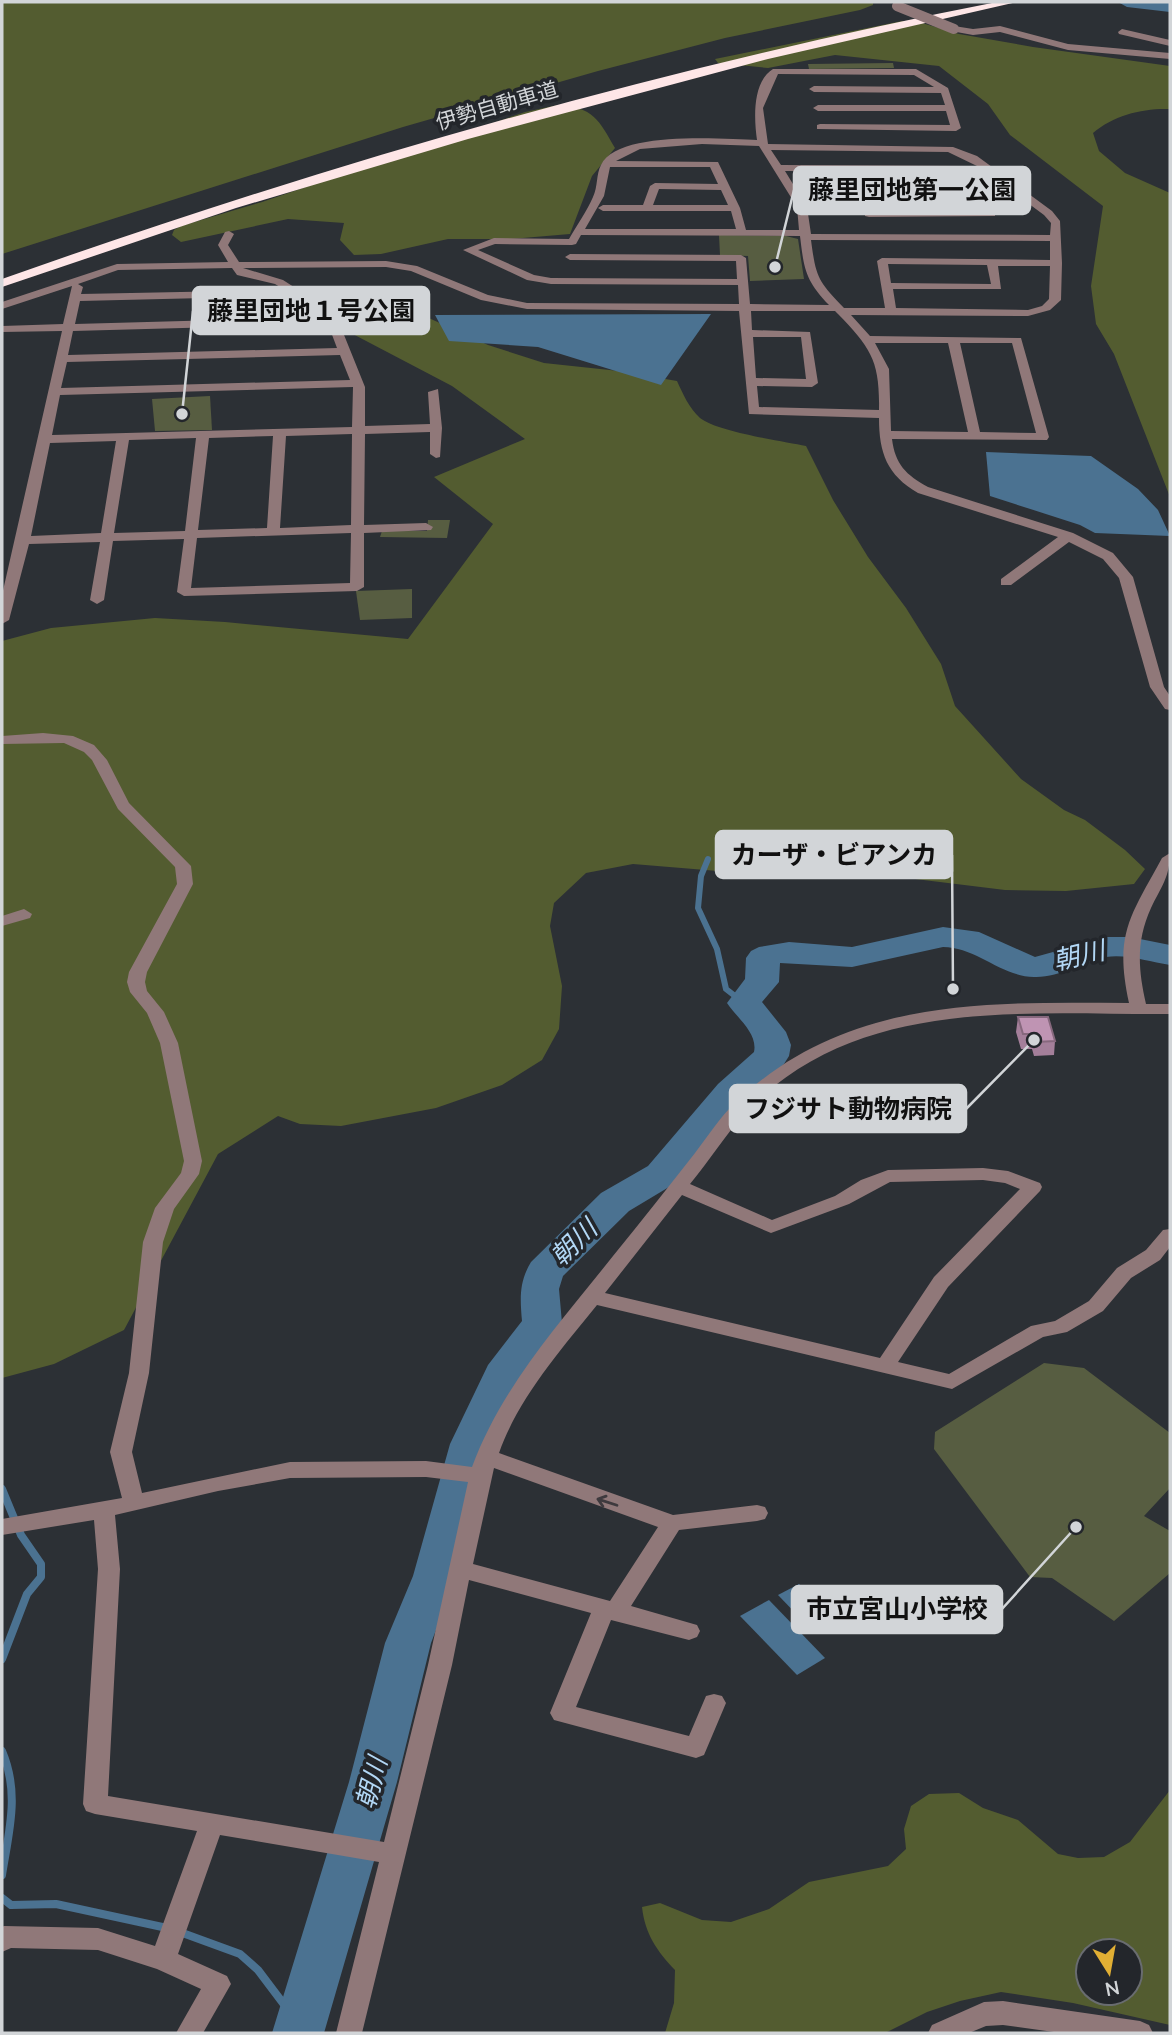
<svg xmlns="http://www.w3.org/2000/svg" width="1172" height="2035" viewBox="0 0 1172 2035" font-family="'Nunito Sans','Noto Sans JP',sans-serif">
<style>
.green{fill:#575d41}
.forest{fill:#535c30;fill-rule:evenodd}
.water{fill:#4b7291}
.lines{fill:none;stroke-linecap:round;stroke-linejoin:round}
.stream-far1{stroke:#4b7291;stroke-width:6}
.stream{stroke:#4b7291;stroke-width:8}
.river{fill:#4b7291;fill-rule:evenodd}
.minor{fill:#907879;fill-rule:evenodd}
.highway{fill:#fee6e7;fill-rule:evenodd}
.minor-bridge{stroke:#907879;stroke-width:10}
.wall{fill:#a47f9a}
.building{fill:#bf94b3;stroke:#86687d;stroke-width:2}
.oneway{stroke:#3e3a3e}
.labels{text-anchor:middle;dominant-baseline:central;stroke-width:7;stroke-linejoin:round;paint-order:stroke}
.far-street-label{font-size:21px;fill:#d2d5d8;stroke:#23262b}
.water-label{font-size:26px;font-style:italic;fill:#b2d7f5;stroke:#23262b}
.leader{fill:none;stroke:#d2d5d8;stroke-width:2.5}
.callout-dot{fill:#d2d5d8;stroke:#23262b;stroke-width:2.5}
.callout{fill:#d2d5d8;stroke:#d2d5d8;stroke-width:2.5}
.callout-label{font-size:26px;text-anchor:middle;font-weight:bold;fill:#111}
</style>
<rect width="100%" height="100%" fill="#2c3035"/>
<g class="green">
<polygon points="893,63 894,68 809,69 808,64"/>
<polygon points="719,235 786,236 798,239 804,279 750,281 748,256 720,255"/>
<polygon points="210,396 212,430 155,431 152,399"/>
<polygon points="428,520 450,520 447,538 380,537 382,531 427,531"/>
<polygon points="412,589 412,618 360,620 356,591"/>
<polygon points="1044,1363 1084,1368 1170,1433 1170,1488 1144,1516 1170,1531 1170,1573 1114,1621 1052,1578 1030,1577 934,1449 935,1432"/>
</g>
<g class="forest">
<polygon points="2,2 873,2 873,5 860,10 725,38 598,71 403,127 2,254"/>
<path d="M902,21L922,23L959,34L1033,47L1170,66V109C1143,108 1114,115 1093,133L1099,151L1125,173L1170,193V497L1114,354L1096,324L1091,286L1103,206L1010,135L988,104L939,66L835,55L768,68L718,63L715,59Z"/>
<path d="M558,105C593,107 599,120 615,148L592,176L570,234L511,239H448L381,254L354,255L340,240L344,223L288,219L181,242L172,235L174,230L181,226L262,202L525,112Z"/>
<path d="M394,307L420,314L488,345L544,363L619,371L677,381C683,394 689,408 700,418C718,432 782,441 806,446L833,500L868,557L906,608L941,664L955,706L1021,779L1064,810L1085,820L1125,850L1145,869L1134,884L1066,891L1005,890L899,877L754,874L633,864L586,873L554,903L550,926L562,986L559,1029L542,1060L502,1085L436,1108L341,1126L300,1124L278,1116L218,1154L124,1330L54,1364L2,1378V641L51,628L155,618L225,622L408,639L493,524L434,477L525,439L452,386L328,321H345L369,309Z"/>
<path d="M1170,1790V2025L1073,2003L1001,1992L960,2001L927,2012L885,2033H665L674,2003L675,1970C657,1951 645,1934 642,1907L660,1903L702,1920L731,1922L769,1909L809,1882L888,1866L906,1849L904,1829L911,1806L929,1794L959,1793L983,1808L1018,1820L1058,1854L1078,1858L1104,1857L1130,1842ZM1130,1951V1993H1088V1951Z"/>
</g>
<g class="water">
<polygon points="711,314 661,385 538,347 449,341 435,315"/>
<polygon points="986,452 1091,456 1138,489 1158,510 1170,536 1095,533 1080,525 990,496"/>
<polygon points="799,1584 825,1610 804,1622 778,1595"/>
<polygon points="769,1600 825,1658 797,1675 740,1616"/>
</g>
<g class="lines">
<polyline class="stream-far1" points="708,859 701,876 698,908 717,949 726,989 744,1003"/>
<g class="stream">
<polyline points="2,1489 21,1535 41,1564 41,1577 27,1594 2,1659"/>
<path d="M2,1751C20,1793 9,1831 2,1875"/>
<polyline points="2,1898 11,1905 56,1904 167,1928"/>
<polyline points="177,1931 240,1954 258,1970 301,2027"/>
</g>
<g class="river">
<polygon points="1118,2 1170,2 1170,12 1127,7"/>
<path d="M943,927L979,932L1035,957L1107,937H1130L1170,945V965C1149,962 1128,954 1106,957C1082,961 1060,978 1034,977C1000,976 976,947 943,947L852,967L780,963L779,982L762,1002L786,1032L791,1045L789,1056L784,1064L744,1100L674,1184L629,1211L563,1276L559,1289L562,1323L527,1371L492,1444L457,1576L431,1643L397,1782L324,2033H272L349,1782L385,1643L413,1576L450,1444L488,1365L522,1321C520,1298 519,1282 531,1262L601,1193L648,1166L718,1084L754,1052C758,1033 737,1018 727,1003L745,979L746,958L751,951L759,947L789,942L852,947Z"/>
</g>
<g class="minor">
<polygon points="954,26 973,29 1000,26 1068,44 1170,53 1170,59 1068,50 1000,32 973,35 951,31 950,29"/>
<polygon points="1122,29 1170,40 1170,46 1119,34 1118,32"/>
<path d="M773,69H916L948,88L961,128L956,131L817,129V125L820,124L950,125L946,111H818L813,108L818,105H945L941,93L814,92L809,89L814,86L934,87L914,75L778,74L763,108L768,144L953,147L977,156L1052,211L1060,221L1062,263L1061,300L1050,310L1028,316L851,315L870,336L1021,338L1049,437L1047,440L892,439C895,464 906,475 928,487L1073,533L1113,553L1133,577L1164,687L1170,696V710L1165,709L1150,687L1119,578L1103,559L1069,542L1011,585H1001V579L1058,537L918,493C887,475 879,453 879,418L749,414L739,311L527,309L481,300L411,271L386,267L243,268L283,280L297,289H323L337,293L338,320L365,387V426L430,424L428,392L438,389L442,428L440,457L436,458L430,454V432L365,434L364,525L426,523L433,527L431,530L364,533V587L357,591L184,596L177,592L184,539L113,541L104,600L97,604L90,600L100,542L29,544L9,620L2,624V595L62,331L2,332V326L63,324L72,286L2,309V302L117,264L228,262L218,245L225,232L229,231L234,234L228,245L239,262L386,261L417,266L488,295L527,303L739,304L738,285L551,284L527,280L463,250L494,238L569,239C577,225 587,211 593,197C598,187 596,174 601,165C617,130 724,139 757,140C754,119 752,82 773,69ZM702,144L759,146L797,207L799,230H746L740,208L718,162L616,161L640,149ZM771,150L948,152L977,166L781,165ZM610,167H710L718,184L655,183L650,186L643,205H603L598,208L603,211H731L736,229H585L604,196ZM785,171L986,172L1044,215L1051,223L1050,235L811,234L807,207ZM659,189L721,190L728,205H653ZM581,235L800,236C804,269 805,280 829,305L750,304L746,258L741,255L570,254L565,257L570,260L736,261L737,279L551,278L534,275L478,250L495,244L572,245L576,244ZM811,240L1050,241V260L882,258L877,261L885,308H844C818,281 816,278 811,240ZM888,264L987,265L991,284L891,283ZM998,266H1050L1049,299L1042,306L1028,310L896,308L893,289H1001ZM232,268L237,275L275,284L285,290L81,294L83,287L78,284L118,270ZM322,295L327,297L326,317L75,324L80,301ZM751,311H835L838,314C871,348 880,361 879,410L759,407L757,386L812,387L818,383L810,332L752,330ZM328,324L337,348L68,355L73,331ZM753,337H801L806,379L756,378ZM875,343H948L968,432L891,431L889,369ZM960,343H1012L1036,433L980,432ZM340,355L350,380L61,388L67,362ZM353,387L352,427L52,435L60,395ZM352,434L351,525L280,528L286,436ZM273,436L267,528L198,530L209,438ZM196,438L185,531L114,533L129,440ZM116,441L101,533L31,536L50,443ZM351,533L350,583L191,588L197,538Z"/>
<polygon points="959,188 995,212 995,216 869,217 865,216 865,212 980,211 957,194 857,194 852,191 857,188"/>
<path d="M43,733L73,736L94,745L107,760L129,803L191,866L193,884L147,972L145,982L147,991L164,1012L178,1043L202,1161L199,1174L174,1209L163,1242L149,1373L132,1452L142,1493L290,1462L426,1461L472,1467C502,1386 560,1323 613,1256C641,1222 668,1187 695,1153C708,1136 720,1117 735,1103C845,997 987,1002 1129,1003C1114,934 1130,917 1162,858L1170,853C1170,877 1161,887 1151,908C1136,941 1138,969 1146,1004H1170V1014C1024,1015 858,995 746,1112C726,1134 709,1161 690,1184L772,1220L835,1196L861,1180L888,1170L983,1168L1008,1171L1040,1183L1042,1187L1040,1191L948,1287L898,1362L949,1374L1031,1326L1055,1321L1089,1301L1117,1268L1146,1250L1163,1230L1170,1229V1247L1160,1260L1131,1278L1103,1311L1067,1332L1043,1337L952,1389L597,1305C560,1351 519,1397 499,1453L673,1515L757,1505L765,1507L768,1513L765,1519L757,1521L679,1530L631,1606L697,1625L700,1631L697,1637L689,1640L611,1620L576,1707L689,1736L706,1696L714,1694L722,1696L726,1703L704,1755L696,1758L554,1720L550,1713L591,1613L469,1580L452,1665L362,2033H336L379,1862L220,1835L178,1954L227,1976L231,1984L203,2033H176L201,1989L157,1969L98,1950L11,1948L2,1952V1927L4,1926L98,1928L155,1946L197,1831L95,1814L86,1811L83,1804L98,1569L94,1520L2,1535V1519L122,1498L110,1452L129,1373L143,1242L155,1208L181,1173L184,1161L160,1043L147,1013L130,992L127,982L129,972L177,884L175,867L118,809L92,760L84,752L64,743L2,744V736ZM983,1180L1005,1183L1020,1189L934,1277L880,1358L605,1293L682,1195L771,1233L849,1204L890,1182ZM494,1468L658,1527L610,1601L473,1564ZM426,1477L468,1482L428,1665L384,1842L108,1796L120,1569L115,1515L218,1491L290,1478Z"/>
<polygon points="24,909 32,914 30,918 2,926 2,916"/>
<polygon points="1003,2001 1140,2021 1149,2025 1153,2033 1061,2033 1003,2025 986,2026 969,2033 928,2033 932,2025 984,2002"/>
</g>
<path class="highway" d="M997,2H1017L768,59L468,139L236,208L2,287V279C326,164 660,68 997,2Z"/>
<polyline class="minor-bridge" points="897,6 954,29"/>
</g>
<polygon class="wall" points="1018,1017 1055,1041 1054,1055 1034,1056 1032,1049 1021,1049 1016,1032"/>
<polygon class="building" points="1018,1017 1048,1017 1055,1041 1036,1042 1034,1034 1023,1034"/>
<defs><path id="oneway-shaft" d="M-6 0H5M1.5-3L5.5 0L1.5 3" fill="none" stroke-width="1.6" stroke-linecap="round" stroke-linejoin="round" transform="scale(1.75)"/></defs>
<use class="oneway" href="#oneway-shaft" transform="translate(607 1502) rotate(-162)"/>
<g class="labels">
<g class="far-street-label">
<text transform="translate(497 106) rotate(-16)">伊勢自動車道</text>
</g>
<g class="water-label">
<text transform="translate(1079 956) rotate(-13)">朝川</text>
<text transform="translate(574 1243) rotate(-44)">朝川</text>
<text transform="translate(372 1783) rotate(-75)">朝川</text>
</g>
</g>
<path class="leader" d="M775 267L794 190M182 414L193 311M953 989L952 855M1034 1040L966 1109M1076 1527L1002 1609"/>
<g class="callout-dot">
<circle cx="775" cy="267" r="7"/>
<circle cx="182" cy="414" r="7"/>
<circle cx="953" cy="989" r="7"/>
<circle cx="1034" cy="1040" r="7"/>
<circle cx="1076" cy="1527" r="7"/>
</g>
<g class="callout">
<rect x="794" y="167" width="236" height="47" rx="7"/>
<rect x="193" y="287" width="236" height="47" rx="7"/>
<rect x="716" y="831" width="236" height="47" rx="7"/>
<rect x="730" y="1085" width="236" height="47" rx="7"/>
<rect x="792" y="1586" width="210" height="47" rx="7"/>
</g>
<g class="callout-label">
<text x="912" y="199">藤里団地第一公園</text>
<text x="311" y="320">藤里団地１号公園</text>
<text x="834" y="864">カーザ・ビアンカ</text>
<text x="848" y="1118">フジサト動物病院</text>
<text x="897" y="1618">市立宮山小学校</text>
</g>
<rect width="1172" height="2035" fill="none" stroke="#d2d5d8" stroke-width="7"/>
<g transform="translate(1109 1972) rotate(169)"><circle r="33" fill="#23262b" stroke="#696c70" stroke-width="2"/>
<path d="M0-5L12 26L0 18L-12 26Z" fill="#e1af34"/>
<text y="-10" font-size="19" font-weight="bold" text-anchor="middle" fill="#d2d5d8">N</text>
</g>
</svg>
